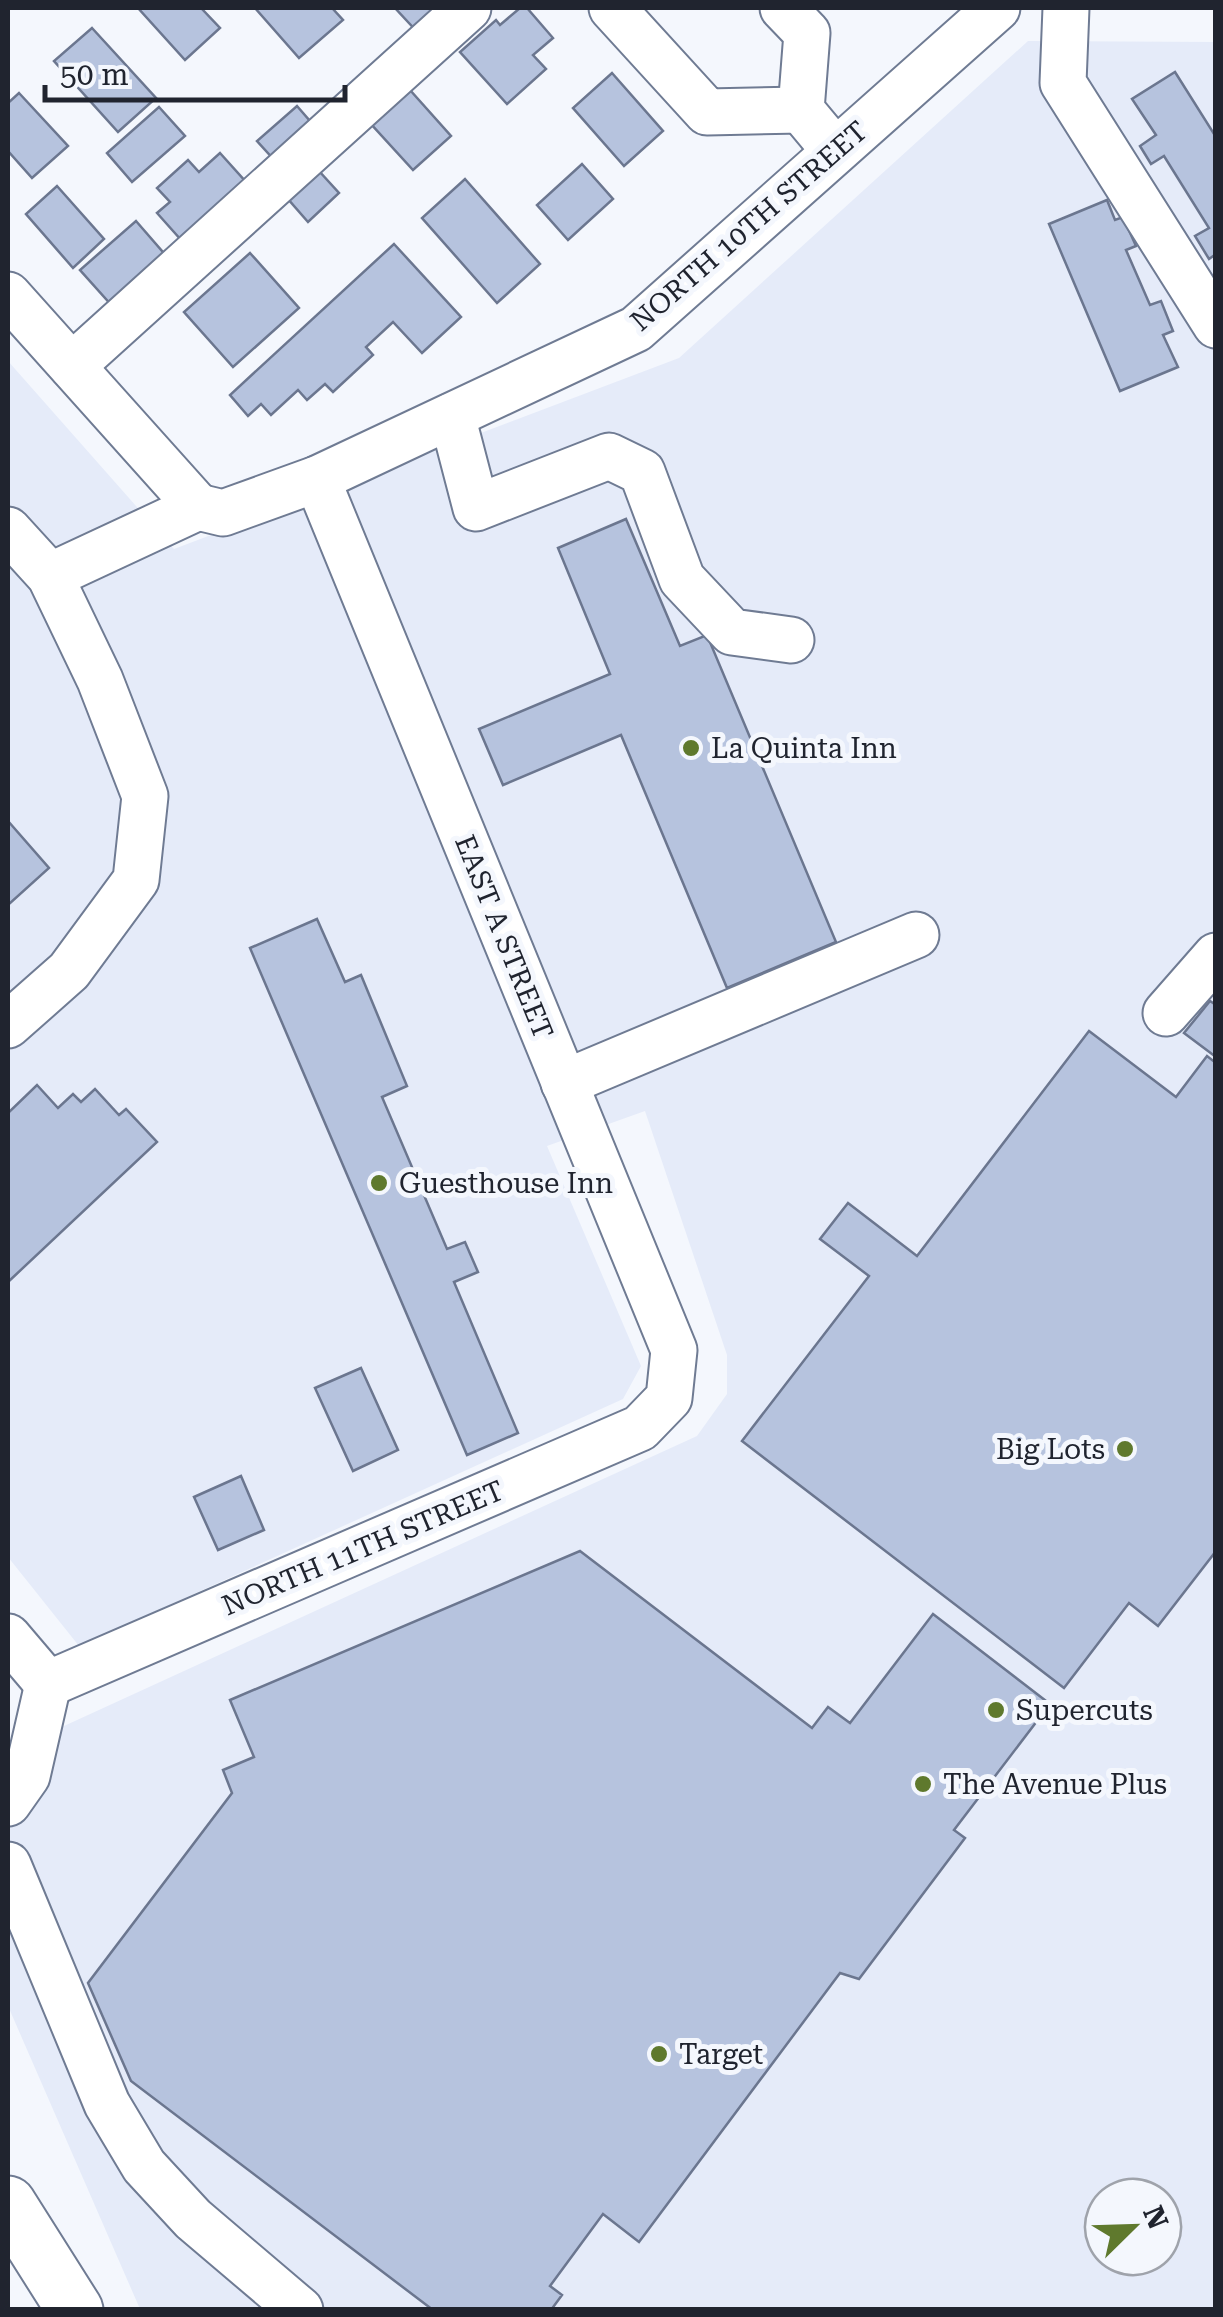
<svg xmlns="http://www.w3.org/2000/svg" width="1223" height="2317" viewBox="0 0 1223 2317" font-family="'Roboto Serif',serif">
<style>
.built{fill:#e5ebf9;fill-rule:evenodd}
.building{fill:#b6c3de;stroke:#6b768f;stroke-width:2.5}
.lines{fill:none;stroke-linecap:round;stroke-linejoin:round}
.minor-casing{stroke:#6f7b93;stroke-width:49}
.highway-casing{stroke:#6f7b93;stroke-width:59}
.minor{stroke:#fff;stroke-width:45}
.highway{stroke:#fff;stroke-width:55}
.poi-dot{fill:#5f792d;stroke:#f4f7fd;stroke-width:4}
.labels{text-anchor:middle;dominant-baseline:central;stroke-width:10;stroke-linejoin:round;paint-order:stroke}
.street-label{font-size:28px;fill:#20242f;stroke:#f4f7fd}
.poi-label{font-size:28px;fill:#20242f;stroke:#f4f7fd;text-anchor:start}
</style>
<rect width="100%" height="100%" fill="#f4f7fd"/>
<path class="built" d="M1028,41L1215,42V2309H140L8,2006V1739L16,1748L697,1436L727,1394V1355L645,1111L547,1146L641,1366L623,1399L79,1646L8,1557V361L174,549L679,358ZM1103,2197H1163V2257H1103Z"/>
<g class="building">
<polygon points="138,8 201,8 220,28 185,60"/>
<polygon points="255,8 332,8 343,20 299,58"/>
<polygon points="395,8 455,8 422,37"/>
<polygon points="520,8 527,8 553,38 533,55 546,69 507,104 460,52 496,20 500,25"/>
<polygon points="92,28 156,98 118,132 54,61"/>
<polygon points="1175,72 1216,137 1216,254 1209,259 1195,236 1209,228 1164,156 1151,164 1140,146 1156,135 1132,99"/>
<polygon points="612,73 663,131 624,166 573,108"/>
<polygon points="410,90 451,136 413,170 371,124"/>
<polygon points="19,93 68,146 32,178 8,151 8,103"/>
<polygon points="297,106 316,128 277,163 257,141"/>
<polygon points="159,107 185,136 132,182 107,153"/>
<polygon points="220,153 246,182 182,241 157,213 170,202 157,188 188,160 199,172"/>
<polygon points="582,164 613,199 568,240 537,205"/>
<polygon points="319,171 339,193 308,222 288,199"/>
<polygon points="465,179 540,264 497,303 422,218"/>
<polygon points="57,186 104,239 73,268 26,214"/>
<polygon points="1107,200 1115,220 1123,217 1136,246 1126,250 1150,305 1161,301 1173,331 1163,335 1178,367 1120,391 1049,224"/>
<polygon points="136,221 169,259 114,308 80,270"/>
<polygon points="394,244 461,317 422,353 393,322 366,347 373,355 333,392 325,384 307,400 298,390 271,415 261,404 248,416 230,395"/>
<polygon points="250,253 299,308 233,367 184,312"/>
<polygon points="626,519 680,646 707,635 836,942 727,988 621,735 503,785 479,729 610,674 558,548"/>
<polygon points="8,821 49,868 8,905"/>
<polygon points="317,919 345,982 361,975 407,1086 382,1097 447,1249 465,1242 478,1272 454,1282 518,1433 467,1455 250,948"/>
<polygon points="1210,1001 1216,1005 1216,1057 1184,1033"/>
<polygon points="1089,1031 1176,1097 1207,1056 1216,1063 1216,1551 1158,1626 1129,1603 1064,1688 742,1441 869,1276 820,1239 848,1203 917,1256"/>
<polygon points="37,1085 58,1108 73,1094 81,1102 95,1089 119,1115 126,1109 157,1142 8,1282 8,1113"/>
<polygon points="361,1368 398,1450 353,1471 315,1388"/>
<polygon points="241,1476 264,1530 218,1550 194,1497"/>
<polygon points="580,1551 812,1728 828,1707 850,1723 933,1614 1050,1704 954,1830 965,1838 859,1979 840,1973 639,2242 603,2214 550,2286 562,2295 551,2310 433,2310 131,2081 88,1983 232,1793 223,1770 254,1757 230,1700"/>
</g>
<g class="lines">
<defs>
<g id="minor">
<polyline points="612,8 707,112 801,110"/>
<polyline points="783,8 807,33 801,110 821,134"/>
<polyline points="1066,8 1063,83 1216,325"/>
<polyline points="8,295 198,507"/>
<polyline points="72,366 468,8"/>
<polyline points="452,416 476,508 609,456 642,472 682,579 732,632 791,640"/>
<polyline points="198,507 223,513 317,479 636,329 997,8"/>
<polyline points="8,530 50,576 100,680 145,796 136,880 69,971 8,1025"/>
<polyline points="50,576 198,507"/>
<polyline points="1166,1013 1216,956"/>
<polyline points="564,1083 916,935"/>
<polyline points="8,1637 48,1684"/>
<polyline points="48,1684 640,1428 669,1398 674,1350 317,479"/>
<polyline points="8,1803 27,1776 48,1684"/>
<polyline points="8,1865 107,2104 144,2166 193,2219 300,2310"/>
</g>
<polyline id="highway" points="8,2204 75,2310"/>
</defs>
<use href="#minor" class="minor-casing"/>
<use href="#highway" class="highway-casing"/>
<use href="#minor" class="minor"/>
<use href="#highway" class="highway"/>
</g>
<g class="poi-dot">
<circle cx="691" cy="748" r="10"/>
<circle cx="379" cy="1183" r="10"/>
<circle cx="1125" cy="1449" r="10"/>
<circle cx="996" cy="1710" r="10"/>
<circle cx="923" cy="1784" r="10"/>
<circle cx="659" cy="2054" r="10"/>
</g>
<g class="labels">
<g class="street-label">
<text transform="translate(749 226) rotate(-41)">NORTH 10TH STREET</text>
<text transform="translate(504 937) rotate(68)">EAST A STREET</text>
<text transform="translate(363 1548) rotate(-23)">NORTH 11TH STREET</text>
</g>
<g class="poi-label">
<text x="711" y="748">La Quinta Inn</text>
<text x="399" y="1183">Guesthouse Inn</text>
<text x="1105" y="1449" text-anchor="end">Big Lots</text>
<text x="1016" y="1710">Supercuts</text>
<text x="943" y="1784">The Avenue Plus</text>
<text x="679" y="2054">Target</text>
</g>
</g>
<rect width="1223" height="2317" fill="none" stroke="#20242f" stroke-width="20"/>
<g transform="translate(1133 2227) rotate(67)"><circle r="48" fill="#f4f7fd" stroke="#9fa3ab" stroke-width="2.5"/>
<path d="M0-8L18 38L0 25L-18 38Z" fill="#5f792d"/>
<text y="-15" font-size="28" font-weight="bold" text-anchor="middle" fill="#20242f">N</text>
</g>
<path d="M45 85v15h300v-15" fill="none" stroke="#20242f" stroke-width="5"/>
<text x="60" y="85" font-size="30" fill="#20242f" stroke="#f4f7fd" stroke-width="8" paint-order="stroke">50 m</text>
</svg>
